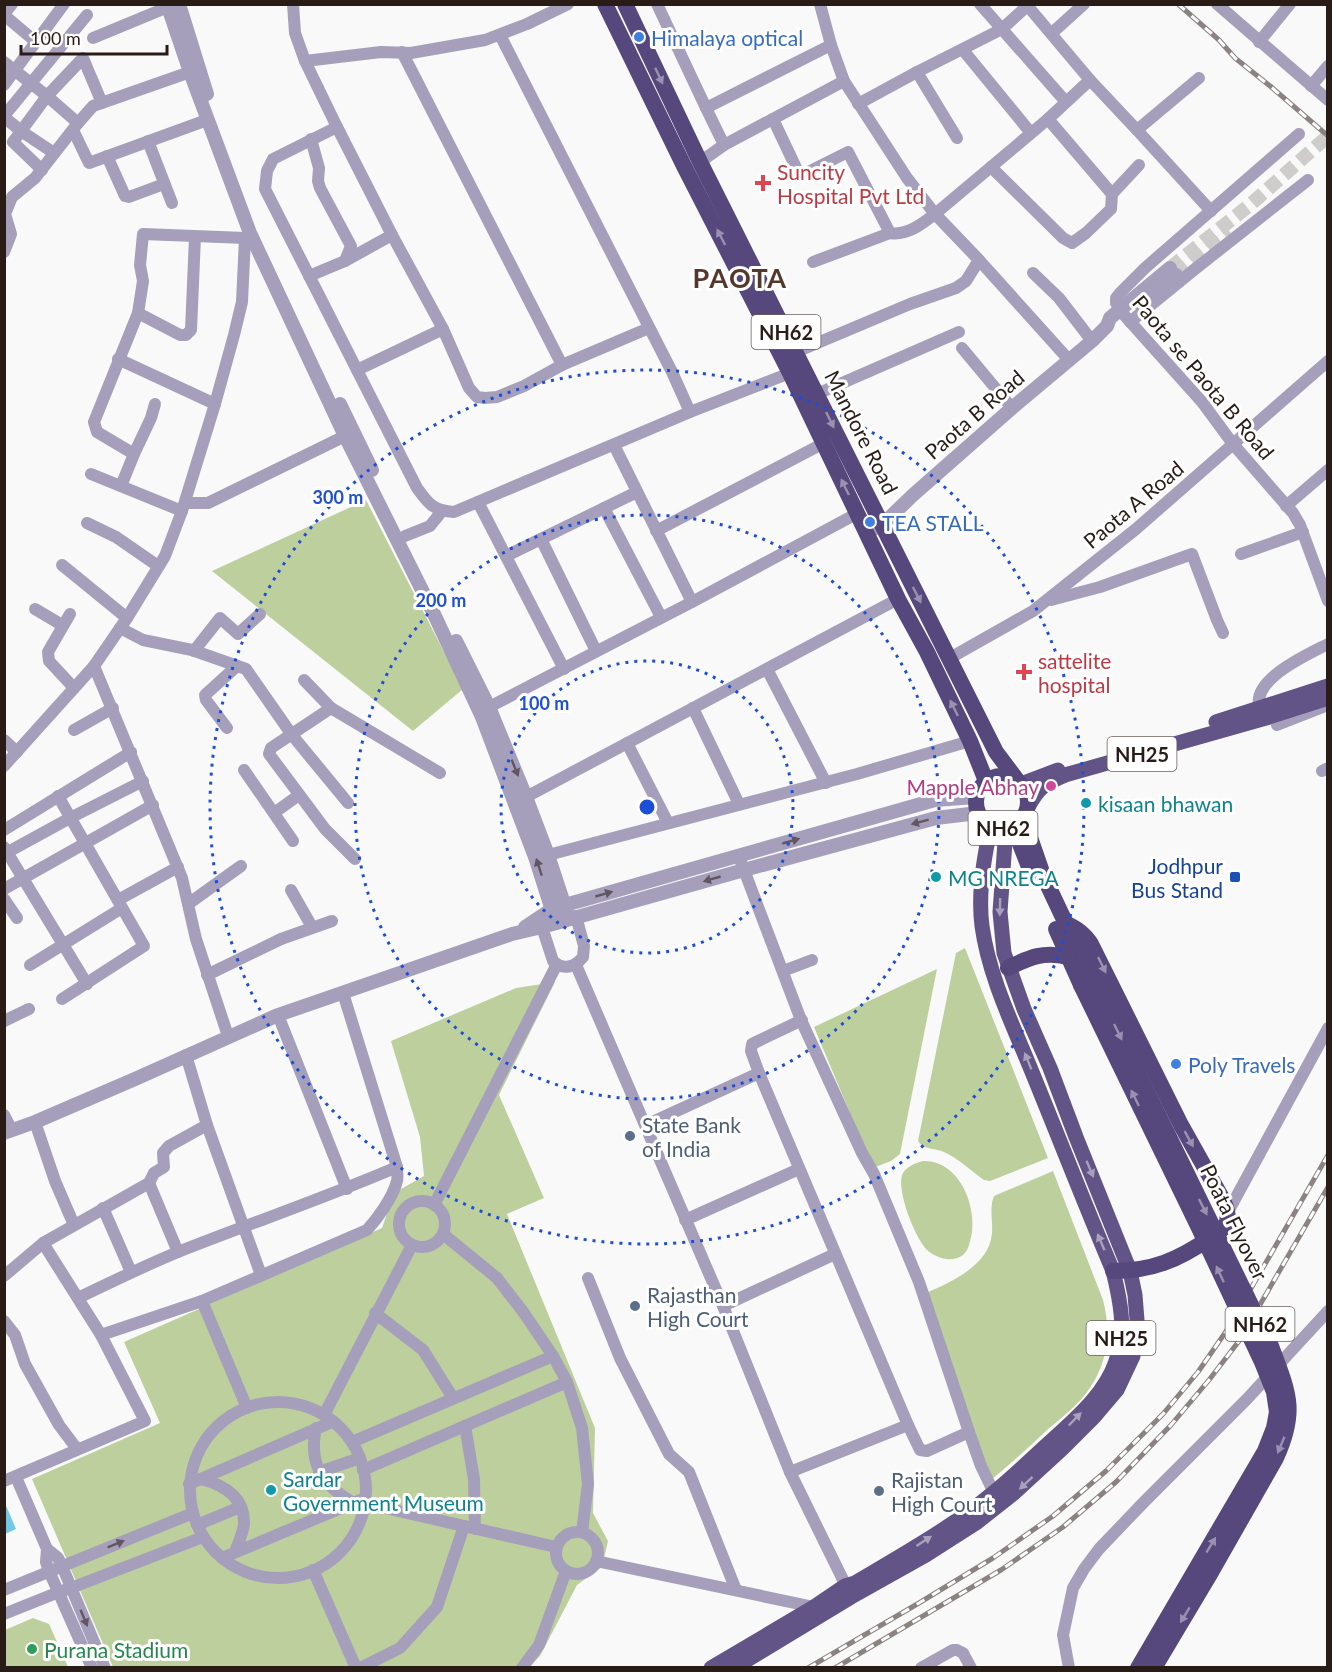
<svg xmlns="http://www.w3.org/2000/svg" width="1332" height="1672" viewBox="0 0 1332 1672" font-family="Lato,sans-serif">
<style>
.green{fill:#bdcf9d}
.water{fill:#71c9e6}
.lines{fill:none;stroke-linecap:round;stroke-linejoin:round}
.tertiary-tunnel{stroke:#cfcdcc;stroke-width:14;stroke-dasharray:14 7;stroke-linecap:butt}
.minor{stroke:#a69fbc;stroke-width:12}
.tertiary{stroke:#a69fbc;stroke-width:14}
.primary{stroke:#625486;stroke-width:15}
.trunk{stroke:#56477c;stroke-width:16}
.rail-casing{stroke:#8b8381;stroke-width:5}
.rail{stroke:#fff;stroke-width:3;stroke-dasharray:9;stroke-linecap:butt}
.trunk-bridge{stroke:#56477c;stroke-width:16}
.oneway{fill:#9a91b0}
.oneway2{fill:#615661}
.oneway3{fill:#a9a1bc}
.ring{fill:none;stroke:#1d4ed8;stroke-width:3;stroke-dasharray:3 6}
.shop-dot{fill:#3f7fe0;stroke:#fff;stroke-width:2}
.health-dot{fill:#e0444e;stroke:#fff;stroke-width:2}
.hotel-dot{fill:#d1479c;stroke:#fff;stroke-width:2}
.culture-dot{fill:#0f9aa8;stroke:#fff;stroke-width:2}
.transit-dot{fill:#1a4fb4;stroke:#fff;stroke-width:2}
.service-dot{fill:#5c6f8a;stroke:#fff;stroke-width:2}
.leisure-dot{fill:#2e9e5b;stroke:#fff;stroke-width:2}
.labels{text-anchor:middle;dominant-baseline:central;stroke-width:6;stroke-linejoin:round;paint-order:stroke}
.shield{fill:#fff;stroke:#695f5c;stroke-width:1.5}
.shield-label{font-size:20px;font-weight:bold;fill:#291b16}
.shop-label{font-size:21px;fill:#366cbe;stroke:#fff;text-anchor:start}
.health-label{font-size:21px;fill:#be3a42;stroke:#fff;text-anchor:start}
.street-label{font-size:21px;fill:#291b16;stroke:#fff}
.hotel-label{font-size:21px;fill:#b23c85;stroke:#fff;text-anchor:end}
.culture-label{font-size:21px;fill:#0d838f;stroke:#fff;text-anchor:start}
.transit-label{font-size:21px;fill:#164399;stroke:#fff;text-anchor:end}
.service-label{font-size:21px;fill:#4e5e75;stroke:#fff;text-anchor:start}
.leisure-label{font-size:21px;fill:#27864d;stroke:#fff;text-anchor:start}
.district-label{font-size:27px;font-weight:bold;letter-spacing:1.5px;fill:#55372c;stroke:#fff}
.centre{fill:#1d4ed8;stroke:#fff;stroke-width:3}
.ring-label{font-size:18px;text-anchor:middle;font-weight:bold;fill:#1d4ed8;stroke:#fff;stroke-width:6;stroke-linejoin:round;paint-order:stroke}
</style>
<rect width="100%" height="100%" fill="#f9f9f9"/>
<g class="green">
<polygon points="366,500 463,689 413,731 212,571"/>
<path d="M965,948L1048,1158L990,1181L984,1180C971,1171 959,1159 944,1152C935,1148 924,1150 918,1141L956,953Z"/>
<polygon points="937,969 900,1154 891,1161 873,1168 814,1027"/>
<polygon points="555,982 499,1095 544,1198 507,1214 595,1428 593,1513 608,1541 602,1567 577,1585 540,1656 529,1667 113,1667 32,1479 160,1423 124,1342 382,1228 394,1193 424,1176 420,1137 391,1041 516,988"/>
<path d="M923,1161C962,1160 981,1214 969,1245C967,1253 961,1258 953,1259C943,1260 934,1256 927,1250C915,1238 895,1188 903,1173C907,1166 916,1163 923,1161Z"/>
<path d="M1053,1171L1103,1300C1112,1334 1107,1368 1084,1396C1073,1409 1059,1420 1046,1431C1028,1448 1010,1464 991,1480L926,1293C951,1282 990,1265 992,1233C993,1221 989,1208 994,1196Z"/>
<polygon points="33,1618 49,1624 68,1667 5,1667 5,1630"/>
</g>
<polygon class="water" points="5,1503 16,1529 5,1534 4,1534"/>
<g class="lines">
<g class="tertiary-tunnel">
<polyline points="1170,268 1251,204 1328,136"/>
<polyline points="1176,275 1230,232"/>
</g>
<g class="minor">
<polyline points="293,4 295,33 305,61 381,52 411,53 485,40 527,24 568,4"/>
<polyline points="657,4 706,108 831,45"/>
<polyline points="820,4 831,45 844,81 907,178 935,214 1048,119 1090,80"/>
<polyline points="980,4 1066,102"/>
<polyline points="1026,4 1090,80 1137,130 1211,211"/>
<polyline points="1217,4 1328,100"/>
<polyline points="4,14 12,4"/>
<polyline points="4,15 36,42"/>
<polyline points="1052,33 1084,4"/>
<polyline points="500,35 672,372 690,412 790,373"/>
<polyline points="93,38 168,7"/>
<polyline points="1259,42 1290,4"/>
<polyline points="963,50 1031,133"/>
<polyline points="402,52 562,365"/>
<path d="M305,61L337,127L273,159L267,171L265,189L417,488C428,503 433,511 454,512L690,412"/>
<polyline points="4,62 47,96 78,123"/>
<polyline points="917,72 957,138"/>
<polyline points="4,85 64,4"/>
<polyline points="1311,86 1328,66"/>
<polyline points="858,104 917,72 1002,29 1027,6"/>
<polyline points="706,108 724,145"/>
<polyline points="4,116 87,15"/>
<polyline points="4,117 21,131 54,153"/>
<path d="M773,119L800,176L848,152L890,233C907,236 922,224 935,214L979,260L966,281L956,288L910,304L796,352"/>
<polyline points="1048,119 1112,194"/>
<polyline points="337,127 392,235 443,329 469,388 477,397 485,398 497,397 524,386 562,365 649,328"/>
<polyline points="73,130 89,163 207,120"/>
<polyline points="1137,130 1199,78"/>
<polyline points="1299,134 1145,268 1120,293 1116,298 1116,303 1125,316 1202,402 1233,444 1293,513 1300,525 1328,601"/>
<polyline points="311,139 319,168 318,181 320,188 351,246 345,261"/>
<polyline points="148,141 172,203"/>
<polyline points="107,156 125,196 129,197 164,184"/>
<polyline points="700,162 724,145 844,81"/>
<polyline points="991,167 1063,238 1072,243 1086,233 1111,209 1112,194 1139,165"/>
<polyline points="42,170 13,142 47,96 83,58 102,103"/>
<polyline points="4,252 11,234 5,214 12,197 35,178 78,123 93,106 190,72"/>
<polyline points="979,260 1069,360"/>
<polyline points="813,262 890,233"/>
<polyline points="1033,273 1059,298 1092,341"/>
<polyline points="309,276 345,261 392,235"/>
<polyline points="138,313 180,335 186,335 191,330 195,237"/>
<polyline points="1130,322 1195,269 1308,180"/>
<polyline points="962,348 1012,408"/>
<polyline points="118,359 215,404"/>
<polyline points="357,370 443,329"/>
<polyline points="817,394 959,332"/>
<polyline points="614,445 692,602 858,513"/>
<polyline points="134,454 97,432 94,422 138,313 143,281 140,265 143,234 245,238"/>
<polyline points="91,474 182,511"/>
<polyline points="121,486 134,454 151,418 155,404"/>
<polyline points="478,502 564,669"/>
<polyline points="185,503 208,503 345,436"/>
<polyline points="1286,506 1328,470"/>
<polyline points="604,508 661,617"/>
<polyline points="87,523 116,537 158,566"/>
<polyline points="656,531 824,443"/>
<polyline points="405,536 430,526 442,511"/>
<polyline points="541,539 596,651"/>
<polyline points="1241,554 1303,532"/>
<polyline points="506,556 637,492"/>
<polyline points="62,565 127,618"/>
<polyline points="1051,600 1100,587 1192,554 1217,620 1223,633"/>
<polyline points="35,609 62,625"/>
<polyline points="70,614 48,652 49,661 74,688"/>
<polyline points="120,628 143,640 192,650 246,669 292,735 348,803"/>
<polyline points="194,651 220,618 238,634 260,614"/>
<polyline points="950,658 1033,611 1136,529 1328,361"/>
<polyline points="94,666 182,878 196,939 228,1036"/>
<polyline points="767,669 826,783"/>
<polyline points="304,680 331,708 271,748 269,754 325,829 355,859"/>
<polyline points="489,707 692,602"/>
<polyline points="331,708 440,773"/>
<polyline points="693,708 739,804"/>
<path d="M1263,714C1242,683 1307,655 1328,644"/>
<polyline points="1277,725 1323,707"/>
<polyline points="227,728 206,700 205,695 237,666"/>
<polyline points="74,730 113,708"/>
<polyline points="4,740 17,752"/>
<polyline points="627,743 668,823"/>
<polyline points="4,766 94,666 127,618 165,556 182,511 215,404 234,335 242,302 245,238 250,233"/>
<polyline points="244,770 293,841"/>
<polyline points="1322,771 1328,768"/>
<polyline points="58,796 144,946 62,999"/>
<polyline points="526,797 898,599"/>
<polyline points="274,813 299,795"/>
<polyline points="4,830 131,752"/>
<polyline points="4,847 87,984"/>
<polyline points="8,852 70,818 143,781"/>
<polyline points="548,855 857,774 970,741"/>
<polyline points="741,862 801,1020 862,1153 874,1174 919,1282 969,1432 981,1466 994,1493"/>
<polyline points="4,889 153,805"/>
<polyline points="291,890 312,927"/>
<polyline points="4,899 17,918"/>
<polyline points="118,900 178,867"/>
<polyline points="188,904 241,866"/>
<path d="M542,927L553,961C563,971 575,967 583,957L584,946L576,916"/>
<polyline points="30,965 122,908"/>
<polyline points="576,965 723,1306 790,1472 850,1594"/>
<polyline points="783,971 812,960"/>
<polyline points="207,975 281,939 332,921"/>
<polyline points="278,1015 347,1189"/>
<polyline points="802,1020 752,1044 751,1051 759,1073 908,1425 920,1450 927,1451 969,1432"/>
<polyline points="4,1021 29,1009"/>
<polyline points="186,1055 207,1125 261,1275"/>
<polyline points="4,1115 12,1130"/>
<polyline points="35,1122 55,1181 74,1225"/>
<polyline points="646,1125 759,1073"/>
<polyline points="149,1183 178,1252"/>
<circle cx="422" cy="1224" r="23"/>
<polyline points="434,1205 557,964"/>
<polyline points="103,1208 131,1272"/>
<polyline points="1228,1212 1328,1028"/>
<polyline points="685,1220 799,1169"/>
<polyline points="443,1234 497,1278 524,1313 553,1356 567,1382 582,1428 588,1484 582,1532"/>
<polyline points="4,1276 43,1243"/>
<polyline points="588,1278 620,1358 669,1454 689,1472 736,1590"/>
<path d="M78,1298C111,1282 144,1266 178,1252C251,1223 325,1198 397,1167"/>
<polyline points="202,1301 247,1408"/>
<polyline points="723,1306 835,1254"/>
<polyline points="375,1313 423,1350 453,1398"/>
<polyline points="4,1321 15,1335 25,1364 59,1425 77,1449"/>
<polyline points="101,1335 43,1243 149,1183 154,1173 164,1167 163,1153 169,1146 207,1125"/>
<circle cx="278" cy="1490" r="88"/>
<polyline points="324,1415 412,1245"/>
<polyline points="465,1426 474,1479 475,1529"/>
<path d="M316,1428C308,1464 323,1486 354,1503"/>
<polyline points="352,1442 553,1356"/>
<polyline points="363,1470 567,1382"/>
<polyline points="319,1472 360,1458"/>
<polyline points="790,1472 908,1425"/>
<polyline points="16,1477 47,1549 46,1562 49,1571 92,1668"/>
<path d="M201,1479C224,1485 245,1497 244,1524C243,1533 238,1544 235,1552"/>
<path d="M4,1481L145,1421L101,1335L202,1301L367,1230C378,1218 393,1197 397,1181C398,1177 397,1171 397,1167L343,993"/>
<polyline points="189,1484 332,1422"/>
<polyline points="364,1504 381,1507 556,1547"/>
<polyline points="197,1525 240,1507"/>
<circle cx="577" cy="1553" r="21"/>
<polyline points="47,1549 58,1558 62,1566 105,1668"/>
<polyline points="222,1558 365,1498"/>
<polyline points="596,1561 814,1607"/>
<polyline points="313,1570 356,1668"/>
<polyline points="4,1590 193,1513"/>
<polyline points="4,1614 59,1592 71,1588 203,1537"/>
<polyline points="360,1668 400,1648 437,1607 464,1526"/>
<polyline points="522,1668 539,1645 566,1571"/>
<polyline points="921,1668 953,1650 957,1650 963,1653 971,1668"/>
<polyline points="1069,1668 1063,1635 1073,1588 1084,1569 1099,1549 1144,1502 1247,1399 1328,1311"/>
</g>
<g class="tertiary">
<polyline points="167,4 190,72 250,233 345,436 434,614 482,717 535,857 556,923"/>
<polyline points="179,4 207,94"/>
<polyline points="1140,304 1176,275"/>
<polyline points="340,404 372,470"/>
<polyline points="867,532 883,524 913,495 1012,408 1092,341 1107,326 1110,318 1170,268"/>
<polyline points="456,641 489,707 526,797 548,855 569,919"/>
<polyline points="525,927 552,909 565,905 935,800 976,797"/>
<polyline points="4,1133 35,1122 135,1079 278,1015 512,934 542,927 744,870 936,818 978,813"/>
</g>
<g class="primary">
<polyline points="1216,722 1328,686"/>
<polyline points="1021,784 1058,770"/>
<path d="M1028,807C1039,787 1044,784 1065,775L1266,718L1328,698"/>
<path d="M711,1668L814,1607L845,1586L855,1583C902,1555 951,1528 993,1493C1013,1477 1032,1458 1051,1441C1076,1418 1105,1394 1116,1361C1127,1332 1120,1299 1113,1271C1085,1205 1059,1138 1032,1072C1013,1025 989,977 982,926C978,895 984,856 991,826"/>
<polyline points="734,1668 851,1597 926,1555 976,1523 1014,1493 1063,1448 1094,1417 1117,1390 1133,1356 1137,1320 1135,1295 1130,1271 1076,1137 1050,1068 1024,1009 1004,953 1000,912 1006,828"/>
</g>
<g class="trunk">
<polyline points="605,4 684,166 790,373 898,599 927,652 970,741 986,781"/>
<polyline points="625,4 700,162 996,752 1017,780"/>
<circle cx="1002" cy="802" r="26"/>
<polyline points="1023,817 1043,875 1092,979"/>
<polyline points="1013,826 1031,872"/>
<path d="M1065,923C1076,928 1084,933 1091,944L1181,1125L1223,1200C1226,1207 1229,1214 1227,1222C1224,1230 1216,1234 1210,1238C1178,1260 1152,1271 1113,1271"/>
<polyline points="1056,929 1081,985"/>
<path d="M1008,968C1030,957 1044,951 1068,957"/>
</g>
<defs>
<g id="rail">
<polyline points="1178,4 1219,40 1235,58 1270,86 1328,136"/>
<polyline points="808,1668 919,1603 993,1558 1053,1516 1106,1471 1163,1414 1198,1372 1227,1330 1328,1155"/>
<polyline points="835,1668 1001,1570 1063,1527 1116,1482 1171,1425 1209,1380 1239,1341 1328,1187"/>
</g>
</defs>
<use href="#rail" class="rail-casing"/>
<use href="#rail" class="rail"/>
<g class="trunk-bridge">
<path d="M1092,979L1271,1346C1288,1392 1298,1410 1276,1458L1210,1574L1154,1668"/>
<polyline points="1081,985 1199,1228 1262,1362 1274,1392 1277,1412 1274,1428 1265,1451 1138,1668"/>
</g>
</g>
<defs><path id="oneway-solid" d="M-6-.8H1V-3.2L6.5 0L1 3.2V.8H-6Z" transform="scale(1.5)"/></defs>
<g class="oneway">
<use href="#oneway-solid" transform="translate(659 76) rotate(65)"/>
<use href="#oneway-solid" transform="translate(721 237) rotate(-117)"/>
<use href="#oneway-solid" transform="translate(830 420) rotate(64)"/>
<use href="#oneway-solid" transform="translate(845 487) rotate(-116)"/>
<use href="#oneway-solid" transform="translate(917 595) rotate(63)"/>
<use href="#oneway-solid" transform="translate(954 708) rotate(-116)"/>
<use href="#oneway-solid" transform="translate(1102 965) rotate(64)"/>
<use href="#oneway-solid" transform="translate(1118 1032) rotate(64)"/>
<use href="#oneway-solid" transform="translate(1135 1098) rotate(-116)"/>
<use href="#oneway-solid" transform="translate(1189 1139) rotate(61)"/>
<use href="#oneway-solid" transform="translate(1203 1207) rotate(63)"/>
<use href="#oneway-solid" transform="translate(1220 1274) rotate(-115)"/>
<use href="#oneway-solid" transform="translate(1281 1445) rotate(113)"/>
<use href="#oneway-solid" transform="translate(1211 1545) rotate(-59)"/>
<use href="#oneway-solid" transform="translate(1185 1615) rotate(121)"/>
</g>
<g class="oneway2">
<use href="#oneway-solid" transform="translate(515 768) rotate(68)"/>
<use href="#oneway-solid" transform="translate(920 822) rotate(165)"/>
<use href="#oneway-solid" transform="translate(791 841) rotate(-16)"/>
<use href="#oneway-solid" transform="translate(539 867) rotate(-108)"/>
<use href="#oneway-solid" transform="translate(712 879) rotate(164)"/>
<use href="#oneway-solid" transform="translate(604 894) rotate(-16)"/>
<use href="#oneway-solid" transform="translate(116 1544) rotate(-22)"/>
<use href="#oneway-solid" transform="translate(84 1618) rotate(67)"/>
</g>
<g class="oneway3">
<use href="#oneway-solid" transform="translate(1000 907) rotate(91)"/>
<use href="#oneway-solid" transform="translate(1028 1061) rotate(-112)"/>
<use href="#oneway-solid" transform="translate(1090 1169) rotate(67)"/>
<use href="#oneway-solid" transform="translate(1101 1242) rotate(-113)"/>
<use href="#oneway-solid" transform="translate(1075 1419) rotate(-46)"/>
<use href="#oneway-solid" transform="translate(1026 1483) rotate(137)"/>
<use href="#oneway-solid" transform="translate(924 1541) rotate(-33)"/>
</g>
<g class="ring">
<circle cx="647" cy="807" r="146"/>
<circle cx="647" cy="807" r="292"/>
<circle cx="647" cy="807" r="437"/>
</g>
<g class="shop-dot">
<circle cx="639" cy="37" r="6"/>
<circle cx="870" cy="522" r="6"/>
<circle cx="1176" cy="1064" r="6"/>
</g>
<g class="health-dot">
<path d="M760 174h6v6h6v6h-6v6h-6v-6h-6v-6h6z"/>
<path d="M1021 663h6v6h6v6h-6v6h-6v-6h-6v-6h6z"/>
</g>
<circle class="hotel-dot" cx="1051" cy="786" r="6"/>
<g class="culture-dot">
<circle cx="1086" cy="803" r="6"/>
<circle cx="936" cy="877" r="6"/>
<circle cx="271" cy="1490" r="6"/>
</g>
<rect class="transit-dot" x="1229" y="871" width="12" height="12" rx="3"/>
<g class="service-dot">
<circle cx="630" cy="1136" r="6"/>
<circle cx="635" cy="1306" r="6"/>
<circle cx="879" cy="1491" r="6"/>
</g>
<circle class="leisure-dot" cx="32" cy="1649" r="6"/>
<g class="labels">
<g class="shield">
<rect x="751.5" y="315" width="69" height="34" rx="4.5"/>
<rect x="1107.5" y="737" width="69" height="34" rx="4.5"/>
<rect x="968.5" y="811" width="69" height="34" rx="4.5"/>
<rect x="1225.5" y="1307" width="69" height="34" rx="4.5"/>
<rect x="1086.5" y="1321" width="69" height="34" rx="4.5"/>
</g>
<g class="shield-label">
<text x="786" y="332">NH62</text>
<text x="1142" y="754">NH25</text>
<text x="1003" y="828">NH62</text>
<text x="1260" y="1324">NH62</text>
<text x="1121" y="1338">NH25</text>
</g>
<g class="shop-label">
<text x="651" y="37">Himalaya optical</text>
<text x="882" y="522">TEA STALL</text>
<text x="1188" y="1064">Poly Travels</text>
</g>
<g class="health-label">
<text x="777" y="171">Suncity<tspan x="777" dy="24">Hospital Pvt Ltd</tspan></text>
<text x="1038" y="660">sattelite<tspan x="1038" dy="24">hospital</tspan></text>
</g>
<g class="street-label">
<text transform="translate(1204 377) rotate(50)">Paota se Paota B Road</text>
<text transform="translate(974 414) rotate(-41)">Paota B Road</text>
<text transform="translate(862 432) rotate(63)">Mandore Road</text>
<text transform="translate(1133 504) rotate(-40)">Paota A Road</text>
<text transform="translate(1235 1222) rotate(64)">Poata Flyover</text>
</g>
<g class="hotel-label">
<text x="1039" y="786">Mapple Abhay</text>
</g>
<g class="culture-label">
<text x="1098" y="803">kisaan bhawan</text>
<text x="948" y="877">MG NREGA</text>
<text x="283" y="1478">Sardar<tspan x="283" dy="24">Government Museum</tspan></text>
</g>
<g class="transit-label">
<text x="1223" y="865">Jodhpur<tspan x="1223" dy="24">Bus Stand</tspan></text>
</g>
<g class="service-label">
<text x="642" y="1124">State Bank<tspan x="642" dy="24">of India</tspan></text>
<text x="647" y="1294">Rajasthan<tspan x="647" dy="24">High Court</tspan></text>
<text x="891" y="1479">Rajistan<tspan x="891" dy="24">High Court</tspan></text>
</g>
<g class="leisure-label">
<text x="44" y="1649">Purana Stadium</text>
</g>
<g class="district-label">
<text x="740" y="277">PAOTA</text>
</g>
</g>
<circle cx="647" cy="807" r="9" class="centre"/>
<g class="ring-label">
<text x="338" y="504">300 m</text>
<text x="441" y="607">200 m</text>
<text x="544" y="710">100 m</text>
</g>
<rect width="1332" height="1672" fill="none" stroke="#291b16" stroke-width="12"/>
<path d="M21 45v9h146v-9" fill="none" stroke="#291b16" stroke-width="3"/>
<text x="30" y="45" font-size="18" fill="#291b16" stroke="#ffffff" stroke-width="4.5" paint-order="stroke">100 m</text>
</svg>
